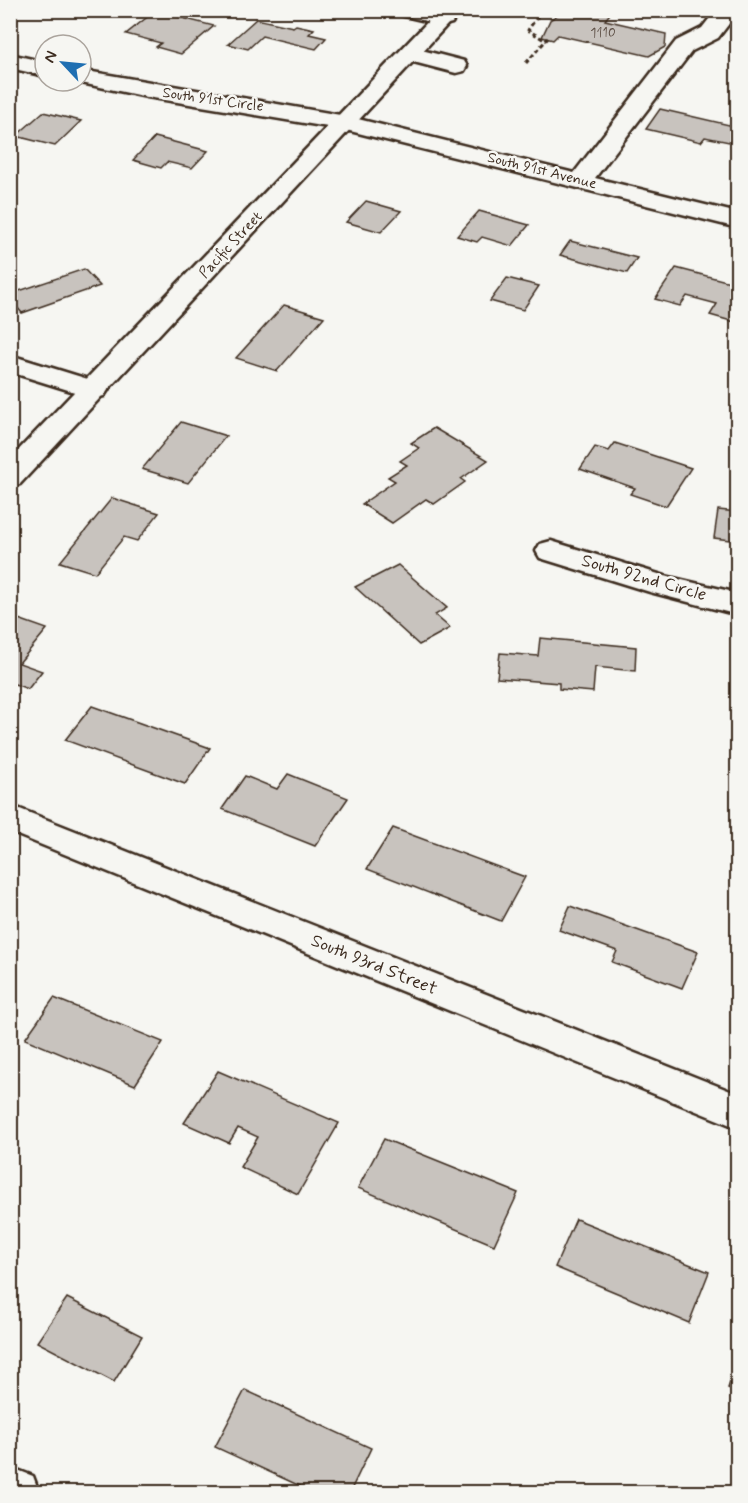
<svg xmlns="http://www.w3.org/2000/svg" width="748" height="1503" viewBox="0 0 748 1503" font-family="Mynerve,sans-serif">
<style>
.building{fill:#c8c3be;stroke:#3b2a1e;stroke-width:1.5}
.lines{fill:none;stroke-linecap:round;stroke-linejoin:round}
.minor-casing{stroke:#3b2a1e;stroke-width:5}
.major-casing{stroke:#3b2a1e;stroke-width:5}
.path{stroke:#3b2a1e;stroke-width:3;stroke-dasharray:4.5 3;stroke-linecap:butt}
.minor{fill:#f6f6f2;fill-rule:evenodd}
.major{fill:#f6f6f2;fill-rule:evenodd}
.labels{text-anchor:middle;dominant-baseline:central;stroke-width:5;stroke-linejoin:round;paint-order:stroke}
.far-number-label{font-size:14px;fill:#5e5046}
.far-street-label{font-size:15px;fill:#3b2a1e;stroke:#f6f6f2}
.street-label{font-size:18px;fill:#3b2a1e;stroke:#f6f6f2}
</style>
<rect width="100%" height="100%" fill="#f6f6f2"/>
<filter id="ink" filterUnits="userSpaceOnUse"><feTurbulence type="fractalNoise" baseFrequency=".0167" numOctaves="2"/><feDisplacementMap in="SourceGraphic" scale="12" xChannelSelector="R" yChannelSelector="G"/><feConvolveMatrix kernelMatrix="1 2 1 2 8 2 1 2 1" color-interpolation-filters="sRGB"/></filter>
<g filter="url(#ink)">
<g class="building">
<polygon points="613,10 605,20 666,34 665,47 649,56 558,35 553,40 542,37 550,20 565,10"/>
<polygon points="155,11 214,26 181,54 156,47 161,43 126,34"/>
<polygon points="256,19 293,27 296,25 314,29 309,34 326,38 316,49 262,36 248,49 228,44"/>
<polygon points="660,109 738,127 738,130 729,142 705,137 701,142 646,129"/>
<polygon points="43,112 81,121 55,146 16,136"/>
<polygon points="155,137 208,151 192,168 167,162 161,168 133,160"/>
<polygon points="366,201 401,211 381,232 346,222"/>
<polygon points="479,211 529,225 512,246 482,237 477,242 457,236"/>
<polygon points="570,241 637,258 627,273 560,255"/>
<polygon points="676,268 738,284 738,323 710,315 717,304 687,296 680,306 655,299"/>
<polygon points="84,269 100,286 22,313 10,299 10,294"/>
<polygon points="507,278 539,286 523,310 490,301"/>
<polygon points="284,305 324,317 277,371 236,358"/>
<polygon points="181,422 226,436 188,483 142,469"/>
<polygon points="434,428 488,460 461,479 465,482 434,504 426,499 392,523 362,504 395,481 388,477 407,465 400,461 419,448 411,443"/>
<polygon points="615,443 691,468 666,506 630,494 635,488 580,469 595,447 609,451"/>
<polygon points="112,498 159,513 137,541 124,537 95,573 60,562"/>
<polygon points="718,510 738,512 738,541 714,538"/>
<polygon points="398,565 447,608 435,615 450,628 419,645 355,587"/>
<polygon points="10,616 47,629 19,663 42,671 28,689 15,684 10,689"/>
<polygon points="540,638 636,647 635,671 595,667 593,692 559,689 559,683 497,678 500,653 538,656"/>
<polygon points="92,706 210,748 185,784 65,740"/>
<polygon points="288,774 348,798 315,846 222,809 245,776 277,789"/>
<polygon points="393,828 525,877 501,921 367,869"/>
<polygon points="570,906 698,952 682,988 612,962 617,951 559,930"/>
<polygon points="54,998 163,1042 135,1085 25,1039"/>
<polygon points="218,1071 339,1123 298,1194 240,1167 258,1137 238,1128 229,1143 184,1123"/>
<polygon points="384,1139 518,1193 494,1245 358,1188"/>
<polygon points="576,1219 709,1272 689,1323 555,1267"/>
<polygon points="67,1298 142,1336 114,1382 37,1342"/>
<polygon points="738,1361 738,1392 728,1388"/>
<polygon points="245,1390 371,1448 350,1492 313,1492 215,1447"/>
</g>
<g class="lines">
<defs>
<g id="minor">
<polygon points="398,10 440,10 452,13 455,18 452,23 444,25 400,15"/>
<polygon points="716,10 738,12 718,38 692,51 595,178 738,213 738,228 346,130 147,97 72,81 81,81 81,70 346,116 574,173 676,41 702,28"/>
<polygon points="410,47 464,61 467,66 464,71 456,73 402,59 399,54 402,49"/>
<polygon points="10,54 45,62 45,76 10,68"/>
<polygon points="10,355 104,384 108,390 104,396 94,398 10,372"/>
<polygon points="551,541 665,576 738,593 738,615 650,592 540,558 536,551 540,544"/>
<polygon points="10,805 738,1094 738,1128 10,832"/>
<polygon points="10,1467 33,1476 39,1492 10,1492"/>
</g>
<polygon id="major" points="439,10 461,10 20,484 10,486 10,459"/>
</defs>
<use href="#minor" class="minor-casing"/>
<use href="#major" class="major-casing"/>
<g class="path">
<polyline points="542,10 528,30 546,41"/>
<polyline points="526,63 548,38"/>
</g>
<use href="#minor" class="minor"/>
<use href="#major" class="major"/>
</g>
</g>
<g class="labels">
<g class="far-number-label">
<text x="603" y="33">1110</text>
</g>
<g class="far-street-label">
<text transform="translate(213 100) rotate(8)">South 91st Circle</text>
<text transform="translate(542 171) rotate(14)">South 91st Avenue</text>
<text transform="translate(231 245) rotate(-47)">Pacific Street</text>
</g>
<g class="street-label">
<text transform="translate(644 578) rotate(16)">South 92nd Circle</text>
<text transform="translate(374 965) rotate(22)">South 93rd Street</text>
</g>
</g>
<rect width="748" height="1503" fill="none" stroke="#f6f6f2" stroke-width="36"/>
<rect x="18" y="18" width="712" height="1467" fill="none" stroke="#3b2a1e" stroke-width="2" filter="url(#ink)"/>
<g transform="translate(63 63) rotate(296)"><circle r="28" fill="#f6f6f2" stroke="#aba49d" stroke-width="1.5"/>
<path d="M0-4.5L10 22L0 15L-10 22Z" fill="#1f6fb2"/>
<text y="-9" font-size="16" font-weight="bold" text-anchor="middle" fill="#3b2a1e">N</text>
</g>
</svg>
